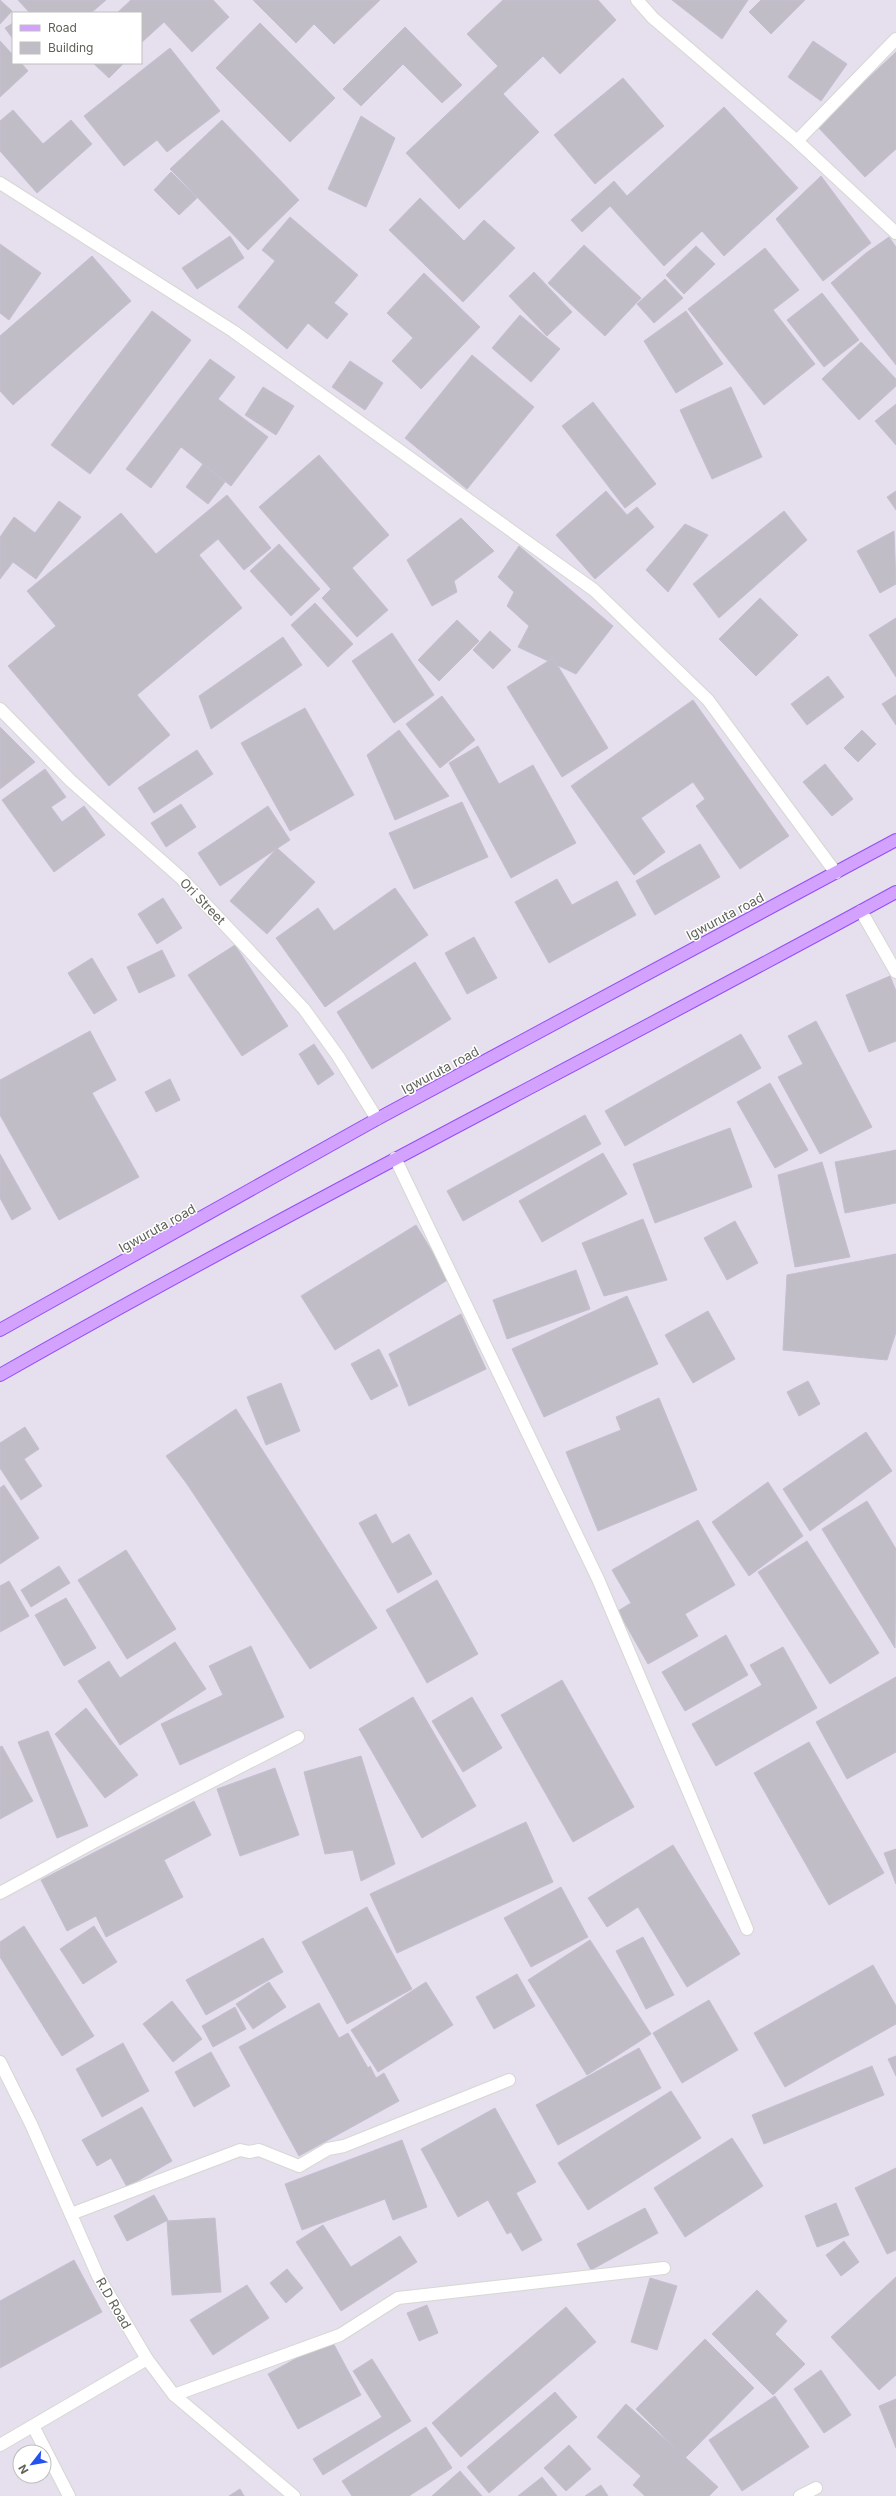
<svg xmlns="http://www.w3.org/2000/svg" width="896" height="2496" viewBox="0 0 896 2496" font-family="Inter,sans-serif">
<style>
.building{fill:#c1bdc7;stroke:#c5bed1}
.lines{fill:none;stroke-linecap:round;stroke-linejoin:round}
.minor-casing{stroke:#d6d8d1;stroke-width:14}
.major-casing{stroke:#934ef7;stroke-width:14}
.minor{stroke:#fff;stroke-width:12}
.major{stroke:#d3a2ff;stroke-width:12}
.labels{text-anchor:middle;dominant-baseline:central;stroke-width:3;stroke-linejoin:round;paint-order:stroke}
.street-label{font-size:13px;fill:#5f6258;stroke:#fff}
</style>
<rect width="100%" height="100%" fill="#e6dfed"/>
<g class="building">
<polygon points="0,0 12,11 0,24"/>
<polygon points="18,0 106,0 91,13 30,13"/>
<polygon points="131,0 213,0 229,17 192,52 164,22 141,43 141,13 117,13"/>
<polygon points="253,0 380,0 334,44 314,24 296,43"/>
<polygon points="503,0 598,0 616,20 560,74 543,56 503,94 539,132 459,209 406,153 498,66 467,34"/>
<polygon points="672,0 748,0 722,39"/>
<polygon points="761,0 805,0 771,34 749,12"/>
<polygon points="13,23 13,39 5,28"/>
<polygon points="260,23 335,98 290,142 216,68"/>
<polygon points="405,27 462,85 442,103 403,64 361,106 343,89"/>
<polygon points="0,41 13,55 13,63 21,63 28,71 0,97"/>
<polygon points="813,41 847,64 821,101 788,77"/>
<polygon points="170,48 220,111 167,152 157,140 124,166 84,116"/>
<polygon points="896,52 896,149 865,177 817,126"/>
<polygon points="93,63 124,63 109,78"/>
<polygon points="623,78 664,126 595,184 554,135"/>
<polygon points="724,107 798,188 724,256 702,231 664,266 610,206 582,232 571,220 614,181 627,196"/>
<polygon points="13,110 43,144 71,120 92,144 37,193 0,151 0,121"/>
<polygon points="361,116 395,138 366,207 328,189"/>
<polygon points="222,120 299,200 248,250 170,169"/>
<polygon points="171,172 197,198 179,215 154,190"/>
<polygon points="821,176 871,243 823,281 776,219"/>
<polygon points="420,198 464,241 484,220 515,248 463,302 389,230"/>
<polygon points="290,217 358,275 334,303 348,314 327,339 308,323 287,349 238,307 275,261 262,250"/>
<polygon points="230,236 244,258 197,289 182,268"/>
<polygon points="889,237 896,247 896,365 831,283 866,253"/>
<polygon points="0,244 41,273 9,320 0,313"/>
<polygon points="584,245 641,298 605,336 548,283"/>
<polygon points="696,246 715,264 684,294 666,275"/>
<polygon points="765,248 799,290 773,310 815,364 764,405 688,309"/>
<polygon points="92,256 131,301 13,405 0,391 0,336"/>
<polygon points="534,272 572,312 547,336 509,296"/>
<polygon points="424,273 480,327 421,389 392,361 413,338 387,313"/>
<polygon points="665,279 683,298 654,323 637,304"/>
<polygon points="822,293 859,340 824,367 787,320"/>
<polygon points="152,311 191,340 90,474 51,445"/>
<polygon points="686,311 723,364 676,393 644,341"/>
<polygon points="520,315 560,349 531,382 492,348"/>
<polygon points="861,342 896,379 896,386 859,420 822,379"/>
<polygon points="472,355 534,407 467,489 405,438"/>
<polygon points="210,359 235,377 218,399 268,437 231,486 181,447 151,488 126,469"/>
<polygon points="350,361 383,383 365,410 332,387"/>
<polygon points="263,387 294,406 276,435 245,415"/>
<polygon points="731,387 762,457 712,479 680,410"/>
<polygon points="593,402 656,484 625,508 562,426"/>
<polygon points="896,404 896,445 875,421"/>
<polygon points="319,455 389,535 352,568 388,610 357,637 322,598 331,589 259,507"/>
<polygon points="203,464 225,482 208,504 186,487"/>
<polygon points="606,491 627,515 637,507 654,527 595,579 556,535"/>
<polygon points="896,491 896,510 887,497"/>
<polygon points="227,495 271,548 244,570 218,539 199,555 242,608 137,695 170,735 109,786 8,666 56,626 27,591 121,513 156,554"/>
<polygon points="59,501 81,517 36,579 13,562 0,579 0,537 14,517 35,533"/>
<polygon points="784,511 807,540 719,618 693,584"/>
<polygon points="461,518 494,551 454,581 457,592 432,606 407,560"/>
<polygon points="685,524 708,535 668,592 646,570"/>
<polygon points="894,531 896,584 880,593 857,551"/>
<polygon points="279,544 320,589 291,616 250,571"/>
<polygon points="519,546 613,626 576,674 518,647 529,626 507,606 514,592 498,577"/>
<polygon points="760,598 798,635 756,676 719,639"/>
<polygon points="315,603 353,644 328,667 291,625"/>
<polygon points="896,618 896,677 869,635"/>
<polygon points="457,620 479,641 439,681 418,660"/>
<polygon points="490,631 511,650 493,669 473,650"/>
<polygon points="392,633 434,695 394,723 352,661"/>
<polygon points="283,637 302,665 211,729 199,696"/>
<polygon points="553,658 608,748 562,777 507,687"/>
<polygon points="828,676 844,697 807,725 791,704"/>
<polygon points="896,695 896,725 882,704"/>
<polygon points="442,696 475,740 440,768 406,724"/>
<polygon points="693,700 789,836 740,869 696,806 705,799 693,782 641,818 665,852 634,875 571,786"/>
<polygon points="305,708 354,795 290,831 241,743"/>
<polygon points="0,727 35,762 0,789"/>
<polygon points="399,730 449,796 395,820 367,755"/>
<polygon points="862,730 876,744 858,762 844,748"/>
<polygon points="478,746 499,784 533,765 576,843 511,878 449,763"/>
<polygon points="197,750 213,774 154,813 138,788"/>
<polygon points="825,764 853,799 832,816 803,782"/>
<polygon points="45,769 66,797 51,807 62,822 84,806 105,835 54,872 2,800"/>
<polygon points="462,802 488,857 414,889 389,833"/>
<polygon points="181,804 196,827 166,847 151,823"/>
<polygon points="268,806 290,840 220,886 198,853"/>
<polygon points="700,844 720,877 655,915 636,881"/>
<polygon points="277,848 315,882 267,934 230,901"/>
<polygon points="557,879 572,905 617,881 636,915 549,963 515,902"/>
<polygon points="395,888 428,935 325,1007 276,938 318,908 334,931"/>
<polygon points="163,898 182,928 157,944 138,914"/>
<polygon points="474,937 497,978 467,994 445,953"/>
<polygon points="235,945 288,1026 242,1056 188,975"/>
<polygon points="162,950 175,976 139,993 127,967"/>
<polygon points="92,958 117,1000 94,1014 68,973"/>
<polygon points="415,962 451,1019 372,1069 337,1012"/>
<polygon points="890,976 896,991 896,1041 869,1052 846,995"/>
<polygon points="816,1021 872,1127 820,1154 778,1077 803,1064 788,1036"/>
<polygon points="90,1031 116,1080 92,1093 139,1177 59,1220 0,1115 0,1080"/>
<polygon points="741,1034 761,1068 625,1146 605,1111"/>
<polygon points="314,1044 334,1074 318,1085 299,1054"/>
<polygon points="170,1079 180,1100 156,1112 145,1092"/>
<polygon points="770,1083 808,1150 775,1168 737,1102"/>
<polygon points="585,1115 601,1144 463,1221 447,1191"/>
<polygon points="730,1128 752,1187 655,1223 633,1164"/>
<polygon points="896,1150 896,1203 845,1213 835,1162"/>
<polygon points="603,1153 627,1194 542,1242 519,1201"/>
<polygon points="0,1154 31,1209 12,1220 0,1198"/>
<polygon points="822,1162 850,1257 795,1267 778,1175"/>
<polygon points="643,1219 667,1280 604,1296 582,1243"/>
<polygon points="735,1221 758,1263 727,1280 704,1238"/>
<polygon points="416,1225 449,1279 335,1350 301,1296"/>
<polygon points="896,1254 896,1332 887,1360 783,1350 787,1275"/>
<polygon points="576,1270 590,1309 507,1339 493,1300"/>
<polygon points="627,1296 658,1364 544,1417 512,1349"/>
<polygon points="708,1311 735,1359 693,1383 665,1335"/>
<polygon points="461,1314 486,1369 409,1406 389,1354"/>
<polygon points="379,1349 398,1386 371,1400 351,1364"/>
<polygon points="808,1381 820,1404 799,1416 787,1392"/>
<polygon points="281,1383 300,1431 266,1445 247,1397"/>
<polygon points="659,1398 697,1490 598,1531 566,1452 621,1430 616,1417"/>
<polygon points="236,1409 377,1628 310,1669 187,1484 166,1456"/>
<polygon points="25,1427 39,1449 24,1459 42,1486 21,1500 0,1468 0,1443"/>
<polygon points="866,1432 892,1471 810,1531 783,1489"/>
<polygon points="768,1482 803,1536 749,1576 712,1522"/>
<polygon points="4,1485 39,1538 0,1564 0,1488"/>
<polygon points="867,1501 896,1549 895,1648 822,1529"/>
<polygon points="376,1514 392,1544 409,1534 432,1574 398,1593 359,1523"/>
<polygon points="698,1520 735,1585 685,1614 698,1636 648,1664 618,1611 631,1603 612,1570"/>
<polygon points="807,1541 879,1653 830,1684 758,1572"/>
<polygon points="126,1550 176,1629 127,1659 78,1580"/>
<polygon points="59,1566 70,1583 31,1607 21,1590"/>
<polygon points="437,1580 478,1654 427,1683 386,1610"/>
<polygon points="9,1581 29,1616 0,1632 0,1586"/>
<polygon points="66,1598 96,1648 64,1666 35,1615"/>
<polygon points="726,1635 748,1675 685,1711 662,1672"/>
<polygon points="175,1642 206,1689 120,1745 78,1681 109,1661 120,1678"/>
<polygon points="251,1646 284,1717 180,1765 161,1724 223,1695 209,1666"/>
<polygon points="783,1647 817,1708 716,1766 692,1724 762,1685 750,1665"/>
<polygon points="896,1677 896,1752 847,1779 816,1722"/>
<polygon points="562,1680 634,1807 573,1842 501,1715"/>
<polygon points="413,1697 476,1806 422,1838 359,1729"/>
<polygon points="472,1697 502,1748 463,1772 432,1721"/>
<polygon points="86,1708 138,1775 105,1798 55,1734"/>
<polygon points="48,1731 88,1826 57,1838 18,1742"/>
<polygon points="809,1742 884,1873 829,1905 754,1773"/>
<polygon points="2,1746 33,1801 0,1819 0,1747"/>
<polygon points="361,1756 395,1864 361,1881 353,1850 325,1854 304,1772"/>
<polygon points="275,1768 299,1835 240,1856 217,1789"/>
<polygon points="194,1801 211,1835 164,1860 183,1897 106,1937 96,1916 67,1931 41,1880"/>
<polygon points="526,1822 553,1882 397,1953 370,1894"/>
<polygon points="673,1845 740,1954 687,1987 638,1907 607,1927 588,1898"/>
<polygon points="896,1849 896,1884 884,1853"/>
<polygon points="561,1887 588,1937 531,1967 504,1918"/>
<polygon points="367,1907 412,1989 347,2024 302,1942"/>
<polygon points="24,1926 94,2036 62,2056 0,1957 0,1942"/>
<polygon points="94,1926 117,1962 83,1984 60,1949"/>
<polygon points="643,1937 674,1995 646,2009 616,1951"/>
<polygon points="263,1938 283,1972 206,2015 186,1980"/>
<polygon points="590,1940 651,2034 587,2075 528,1980"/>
<polygon points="873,1965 896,2006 896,2024 785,2087 754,2033"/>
<polygon points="517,1974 535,2006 494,2029 476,1997"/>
<polygon points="269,1982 286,2007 253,2029 236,2004"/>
<polygon points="426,1982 453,2025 378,2072 351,2030"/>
<polygon points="709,2000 738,2050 682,2083 653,2033"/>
<polygon points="172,2001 202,2039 173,2062 143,2024"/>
<polygon points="319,2003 339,2038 348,2033 368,2068 370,2066 376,2078 384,2073 399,2101 299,2156 239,2047"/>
<polygon points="235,2007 246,2029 213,2047 202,2026"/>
<polygon points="123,2043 149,2091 102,2117 76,2069"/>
<polygon points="639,2048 661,2088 558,2145 536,2105"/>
<polygon points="211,2052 230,2086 194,2107 175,2072"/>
<polygon points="896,2056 896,2076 888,2059"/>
<polygon points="872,2066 884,2095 764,2144 752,2115"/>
<polygon points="671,2091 701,2138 588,2210 558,2163"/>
<polygon points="142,2107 172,2161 127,2187 111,2158 97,2166 82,2140"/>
<polygon points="495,2108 536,2182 516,2193 542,2240 522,2251 511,2232 507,2234 488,2200 458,2217 421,2149"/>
<polygon points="732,2138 763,2186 685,2237 654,2188"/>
<polygon points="402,2140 427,2207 393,2220 385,2199 302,2230 285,2184"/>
<polygon points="896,2168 896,2250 887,2254 855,2188"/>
<polygon points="154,2195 168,2220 127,2241 114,2216"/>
<polygon points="836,2203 849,2235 817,2247 805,2216"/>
<polygon points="645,2208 658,2233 591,2270 577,2244"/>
<polygon points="215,2218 221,2292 172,2295 167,2221"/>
<polygon points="323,2225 351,2267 400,2236 417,2262 341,2311 296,2242"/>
<polygon points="844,2241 859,2262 841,2276 826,2255"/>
<polygon points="74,2260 102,2312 0,2368 0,2301"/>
<polygon points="287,2269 303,2288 286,2303 270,2283"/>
<polygon points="896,2277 896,2375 879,2390 831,2337"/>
<polygon points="650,2278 677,2286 657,2350 631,2342"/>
<polygon points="247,2285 269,2318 213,2355 190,2320"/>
<polygon points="757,2290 787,2321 775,2334 805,2364 773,2395 712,2334"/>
<polygon points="427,2305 438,2333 419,2341 407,2313"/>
<polygon points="566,2307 596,2342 461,2457 432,2423"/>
<polygon points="331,2339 361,2395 298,2429 268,2374"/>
<polygon points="705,2339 754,2388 685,2458 636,2409"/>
<polygon points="372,2359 411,2421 323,2475 313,2459 382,2417 353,2371"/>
<polygon points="821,2370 851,2415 824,2433 794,2389"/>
<polygon points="555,2392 577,2417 489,2493 467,2467"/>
<polygon points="775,2396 809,2447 742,2491 709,2440"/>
<polygon points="896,2399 896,2448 879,2406"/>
<polygon points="626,2404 718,2487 709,2496 645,2496 633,2485 641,2476 597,2437"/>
<polygon points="426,2427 452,2468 409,2496 352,2496 342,2481"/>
<polygon points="569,2445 591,2469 566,2491 544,2468"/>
<polygon points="460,2471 482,2496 432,2496"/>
<polygon points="542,2477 557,2496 518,2496"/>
<polygon points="601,2485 608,2496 585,2496"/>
<polygon points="240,2489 244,2496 229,2496"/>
</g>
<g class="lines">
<defs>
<g id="minor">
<polyline points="637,0 653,18 797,141 896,233"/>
<polyline points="797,141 896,39"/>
<polyline points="0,183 233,331 594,590 708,700 836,873"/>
<polyline points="0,709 71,781 181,878 304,1009 338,1056 377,1119"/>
<polyline points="861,911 896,972"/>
<polyline points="395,1158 598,1579 747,1929"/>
<polyline points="0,1893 92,1843 298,1737"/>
<polyline points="0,2062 31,2124 98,2276 147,2359 174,2395 294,2496"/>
<polyline points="71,2214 240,2150 249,2152 259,2150 299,2166 328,2149 344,2146 509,2080"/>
<polyline points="174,2395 340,2335 398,2298 664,2268"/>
<polyline points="33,2426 69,2496"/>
<polyline points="0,2445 147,2359"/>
<polyline points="800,2496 816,2488"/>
</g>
<g id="major">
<polyline points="0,1330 377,1119 896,840"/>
<path d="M0,1375C295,1207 598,1055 896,892"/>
</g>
</defs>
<use href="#minor" class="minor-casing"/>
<use href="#major" class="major-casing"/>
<use href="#minor" class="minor"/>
<use href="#major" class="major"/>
</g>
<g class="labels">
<g class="street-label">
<text transform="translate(203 901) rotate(46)">Ori Street</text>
<text transform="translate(725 916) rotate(-28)">Igwuruta road</text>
<text transform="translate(440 1070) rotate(-28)">Igwuruta road</text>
<text transform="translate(157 1228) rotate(-29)">Igwuruta road</text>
<text transform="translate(114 2303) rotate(60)">R.D Road</text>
</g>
</g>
<rect x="12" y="12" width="130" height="52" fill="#ffffff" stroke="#bfc0bc"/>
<rect x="20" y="25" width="20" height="6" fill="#d3a2ff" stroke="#bfc0bc"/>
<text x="48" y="32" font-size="12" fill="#5f6258">Road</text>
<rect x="20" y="42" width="20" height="12" fill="#c1bdc7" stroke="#bfc0bc"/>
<text x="48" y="52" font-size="12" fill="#5f6258">Building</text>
<g transform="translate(32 2464) rotate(239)"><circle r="19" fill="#ffffff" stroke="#bfc0bc"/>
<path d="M0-3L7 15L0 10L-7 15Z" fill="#2252f0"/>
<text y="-6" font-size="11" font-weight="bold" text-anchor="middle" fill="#5f6258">N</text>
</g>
</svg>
